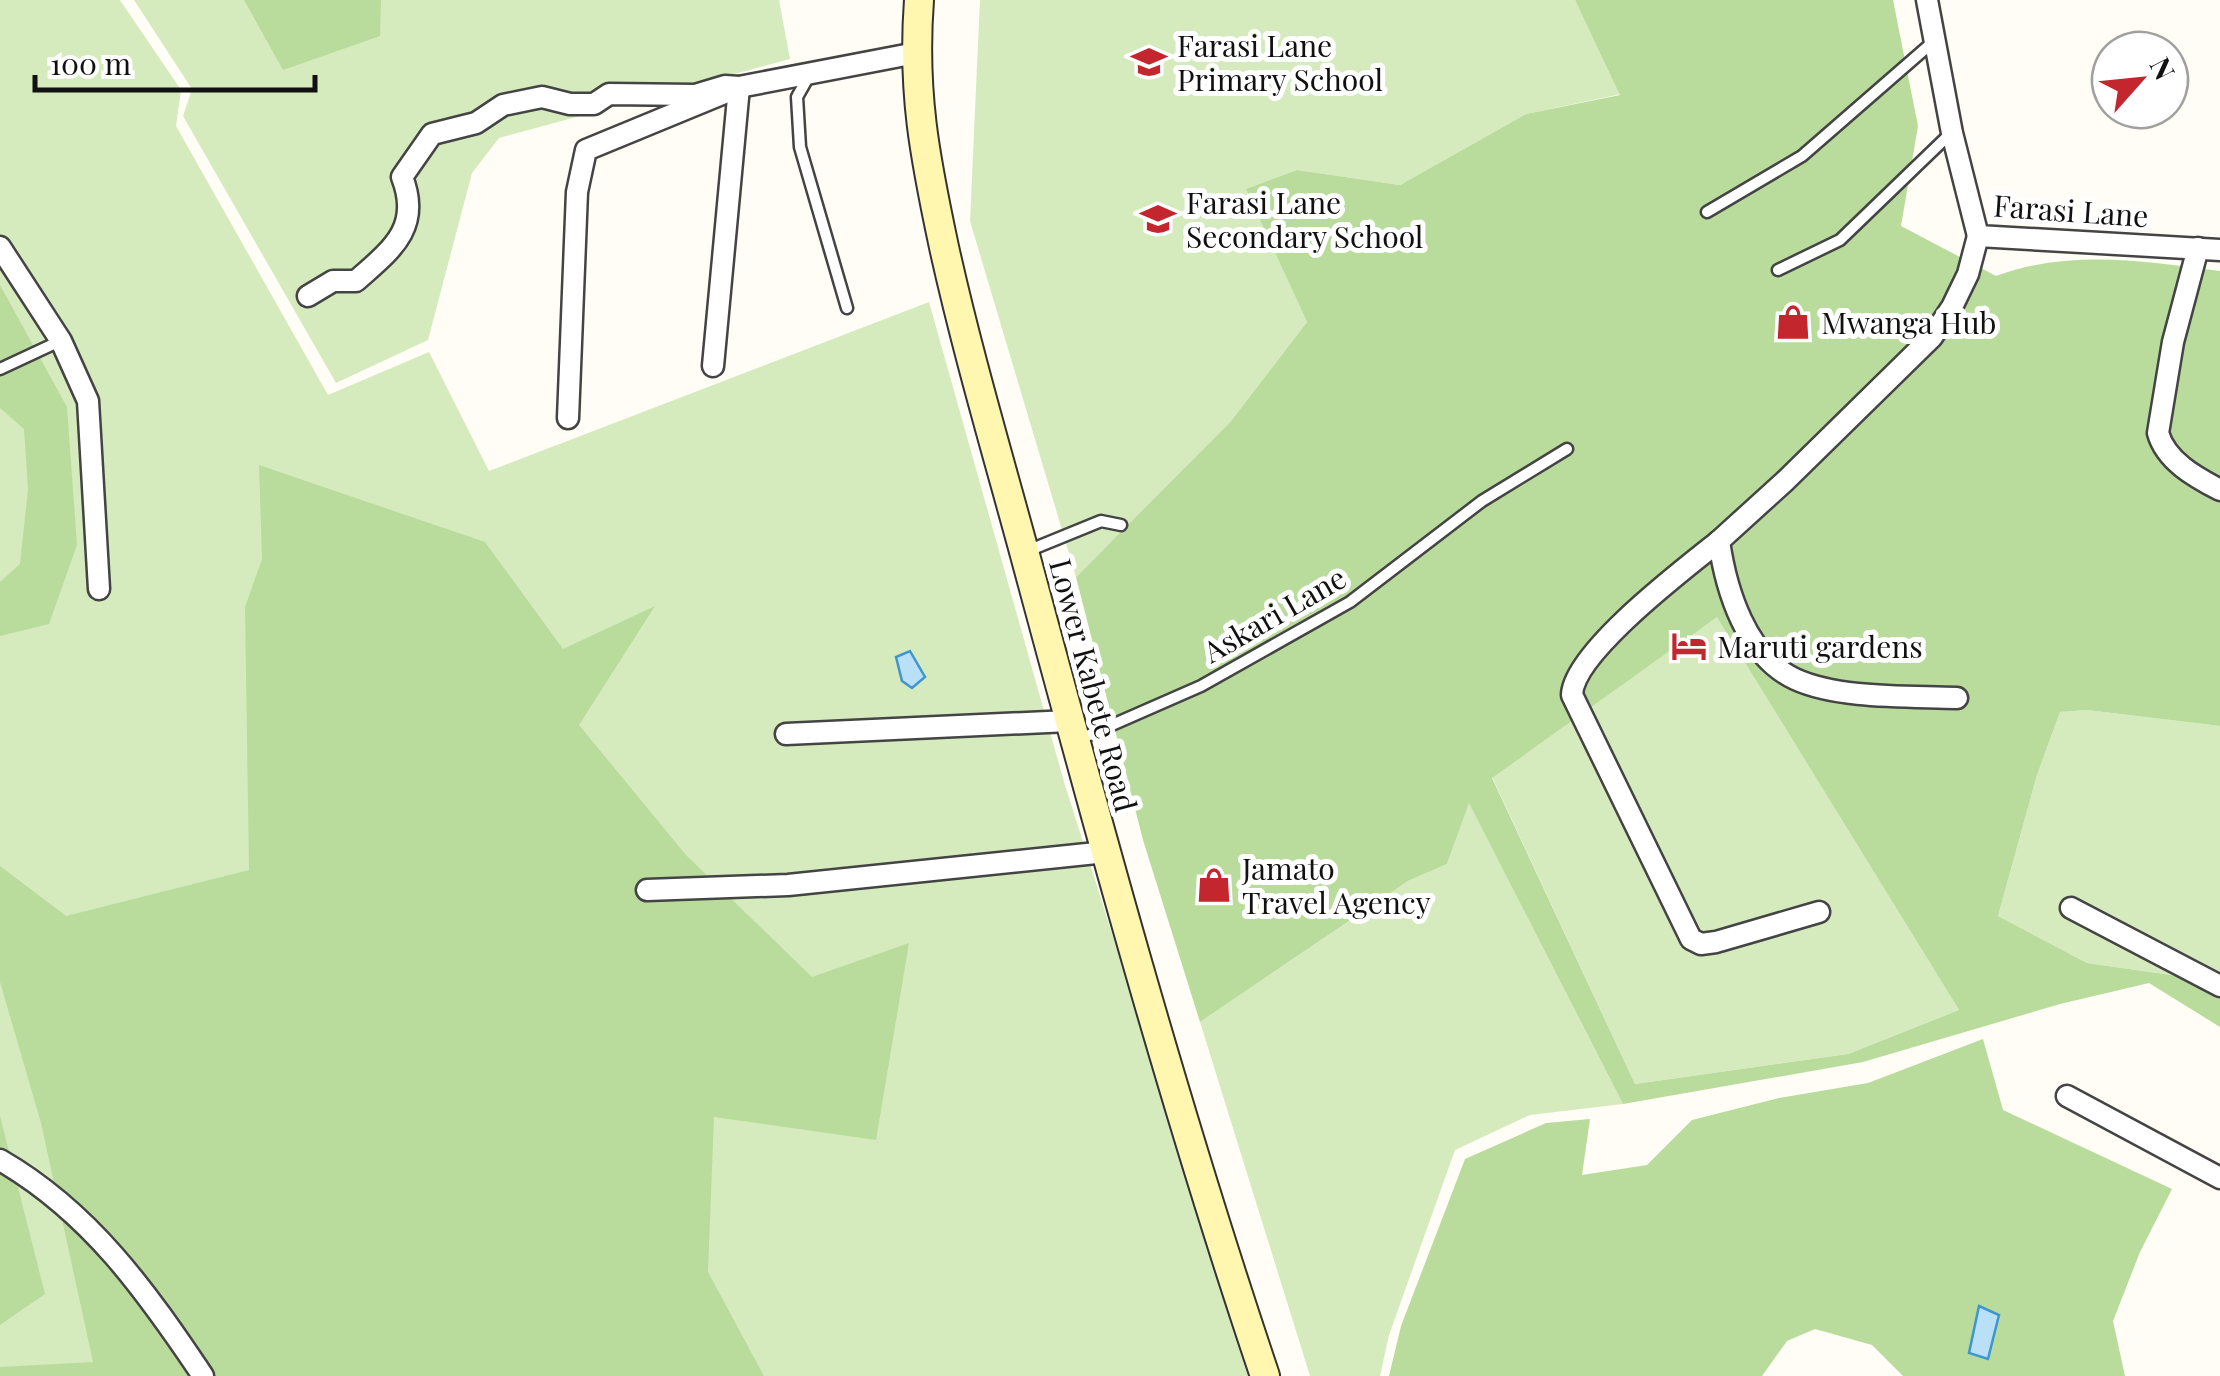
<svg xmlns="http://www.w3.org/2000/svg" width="2220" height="1376" viewBox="0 0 2220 1376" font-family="'Playfair Display',serif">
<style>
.green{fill:#d5ebbd}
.forest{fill:#b9dc9c;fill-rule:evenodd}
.water{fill:#b9e0f7;stroke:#3f96cf;stroke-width:2.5}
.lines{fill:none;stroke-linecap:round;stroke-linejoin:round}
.lane-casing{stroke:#444;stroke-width:15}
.street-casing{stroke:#444;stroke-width:25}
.secondary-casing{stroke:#333;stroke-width:32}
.lane{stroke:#fff;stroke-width:10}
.street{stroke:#fff;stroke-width:20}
.secondary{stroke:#fff6b0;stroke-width:28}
.labels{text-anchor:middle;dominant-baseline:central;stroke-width:10;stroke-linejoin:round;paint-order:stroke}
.poi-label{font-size:30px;fill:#111;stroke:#fff;text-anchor:start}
.street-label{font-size:30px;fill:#111;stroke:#fff}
</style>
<rect width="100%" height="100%" fill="#fffdf5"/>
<g class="green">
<polygon points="0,0 120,0 181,90 176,126 328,395 429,352 489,471 929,302 1064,782 1252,1376 0,1376"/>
<polygon points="134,0 779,0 790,59 499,138 472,173 428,340 336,383 183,116 192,89"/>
<polygon points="980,0 1575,0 1621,94 1526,114 1400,185 1297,170 1247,189 1307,322 1231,421 1076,577 970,221"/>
<polygon points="1717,616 1959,1010 1848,1054 1635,1084 1492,777"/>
<polygon points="2087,710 2220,726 2220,982 2087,963 1998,916 2037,775 2060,712"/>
<polygon points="1469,802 1623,1104 1530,1115 1455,1150 1389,1335 1380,1376 1310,1376 1200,1022 1408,881 1447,864"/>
</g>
<g class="forest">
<polygon points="244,0 381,0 380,36 283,70"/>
<path d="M1575,0H1893L1918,126L1901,226L1996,276C2070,249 2143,261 2220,271V726L2087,710L2060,712L2037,775L1998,916L2087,963L2220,982V1027L2149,983L2060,1004L1863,1062L1623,1104L1469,803L1447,864L1408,881L1200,1022L1143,840L1076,577L1231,421L1307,322L1246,189L1297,170L1400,185L1526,114L1620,95ZM1717,617L1959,1010L1848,1054L1635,1084L1492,778Z"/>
<polygon points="0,285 67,407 77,545 49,624 0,636 0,582 20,564 28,489 24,429 0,408"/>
<polygon points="259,465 485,542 563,649 655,606 579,725 686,855 812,977 909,943 876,1140 714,1117 708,1272 764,1376 0,1376 0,1367 93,1362 41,1123 0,982 0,866 66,916 249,870 245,607 262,559"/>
<polygon points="1983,1039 2003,1110 2172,1189 2140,1252 2113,1321 2125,1376 1903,1376 1872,1345 1815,1329 1787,1341 1762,1376 1389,1376 1401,1326 1465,1159 1546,1123 1590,1119 1582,1175 1647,1165 1692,1120 1779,1098 1868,1083"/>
<polygon points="0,1116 45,1294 0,1325"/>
</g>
<g class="water">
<polygon points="910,651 925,677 912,688 902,681 896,657"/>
<polygon points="1979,1306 1999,1315 1988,1359 1969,1353"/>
</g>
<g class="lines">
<defs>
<g id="lane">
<polyline points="810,74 797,97 800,147 847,308"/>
<polyline points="1707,212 1802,156 1933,42"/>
<polyline points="1778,270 1840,240 1951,133"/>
<polyline points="0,369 60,341"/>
<polyline points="1025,552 1101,521 1121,525"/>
<polyline points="1080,739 1201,686 1350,602 1482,501 1567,449"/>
</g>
<g id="street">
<polyline points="1927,0 1952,133 1978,236 2220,250"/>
<polyline points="0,247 61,341 88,401 99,589"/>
<path d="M2198,248L2173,342L2158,433C2166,461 2195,477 2220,490"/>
<path d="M308,296L333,281H356C391,250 422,228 402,177L432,134L476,123L503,105L542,97L570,104H594L609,94L695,95L725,86L739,87L713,366"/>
<polyline points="568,418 577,192 586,150 739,87 916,53"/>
<path d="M1719,541C1684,569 1573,653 1572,695L1691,939L1701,944L1716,942L1819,912"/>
<path d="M1957,698C1909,696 1838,699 1795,679C1746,656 1726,590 1719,541L1784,482L1932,337L1952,307L1968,274L1978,236"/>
<polyline points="786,734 1069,721"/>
<polyline points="647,890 788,885 1106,852"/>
<polyline points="2071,908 2220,986"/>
<polyline points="2067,1096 2220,1178"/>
<path d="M0,1160C90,1212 146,1291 203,1376"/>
</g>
<path id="secondary" d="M919,0C912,92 925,158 944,247C967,351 997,452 1025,555C1099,830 1174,1106 1265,1376"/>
</defs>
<use href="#lane" class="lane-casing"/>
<use href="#street" class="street-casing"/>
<use href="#secondary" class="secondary-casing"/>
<use href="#lane" class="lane"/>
<use href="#street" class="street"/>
<use href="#secondary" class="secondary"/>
</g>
<defs>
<symbol id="school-bare" viewBox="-9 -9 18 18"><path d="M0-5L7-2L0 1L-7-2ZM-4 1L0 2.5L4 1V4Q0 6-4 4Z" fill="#c4262e" stroke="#fff" stroke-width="2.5" paint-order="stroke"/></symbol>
<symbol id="shop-bare" viewBox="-9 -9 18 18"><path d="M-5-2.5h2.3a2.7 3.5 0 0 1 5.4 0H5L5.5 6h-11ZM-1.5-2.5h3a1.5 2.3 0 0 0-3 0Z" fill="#c4262e" stroke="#fff" stroke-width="2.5" paint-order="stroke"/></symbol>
<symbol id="hotel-bare" viewBox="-9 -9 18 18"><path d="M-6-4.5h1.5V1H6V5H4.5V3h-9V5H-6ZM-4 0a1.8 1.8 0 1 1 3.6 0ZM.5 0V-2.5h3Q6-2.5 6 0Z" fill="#c4262e" stroke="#fff" stroke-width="2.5" paint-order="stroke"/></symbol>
</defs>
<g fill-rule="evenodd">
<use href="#school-bare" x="1124" y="37" width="50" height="50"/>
<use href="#school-bare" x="1133" y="194" width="50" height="50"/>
<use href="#shop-bare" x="1768" y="297" width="50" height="50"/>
<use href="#hotel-bare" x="1664" y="621" width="50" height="50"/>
<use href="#shop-bare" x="1189" y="860" width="50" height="50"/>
</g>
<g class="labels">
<g class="poi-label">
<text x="1177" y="45">Farasi Lane<tspan x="1177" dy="34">Primary School</tspan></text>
<text x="1186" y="202">Farasi Lane<tspan x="1186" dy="34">Secondary School</tspan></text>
<text x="1821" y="322">Mwanga Hub</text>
<text x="1717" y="646">Maruti gardens</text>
<text x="1242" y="868">Jamato<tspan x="1242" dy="34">Travel Agency</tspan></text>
</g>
<g class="street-label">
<text transform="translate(2071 210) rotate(4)">Farasi Lane</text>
<text transform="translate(1274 614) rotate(-30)">Askari Lane</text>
<text transform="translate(1094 685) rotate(75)">Lower Kabete Road</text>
</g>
</g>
<g transform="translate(2140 80) rotate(63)"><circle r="48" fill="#ffffff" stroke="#a0a0a0" stroke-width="2.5"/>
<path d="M0-8L18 38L0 25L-18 38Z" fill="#c4262e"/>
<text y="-15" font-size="28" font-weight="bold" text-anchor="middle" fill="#111111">N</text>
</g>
<path d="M35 75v15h280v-15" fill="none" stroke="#111111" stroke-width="5"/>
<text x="50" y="75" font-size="30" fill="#111111" stroke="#ffffff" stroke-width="8" paint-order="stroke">100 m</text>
</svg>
